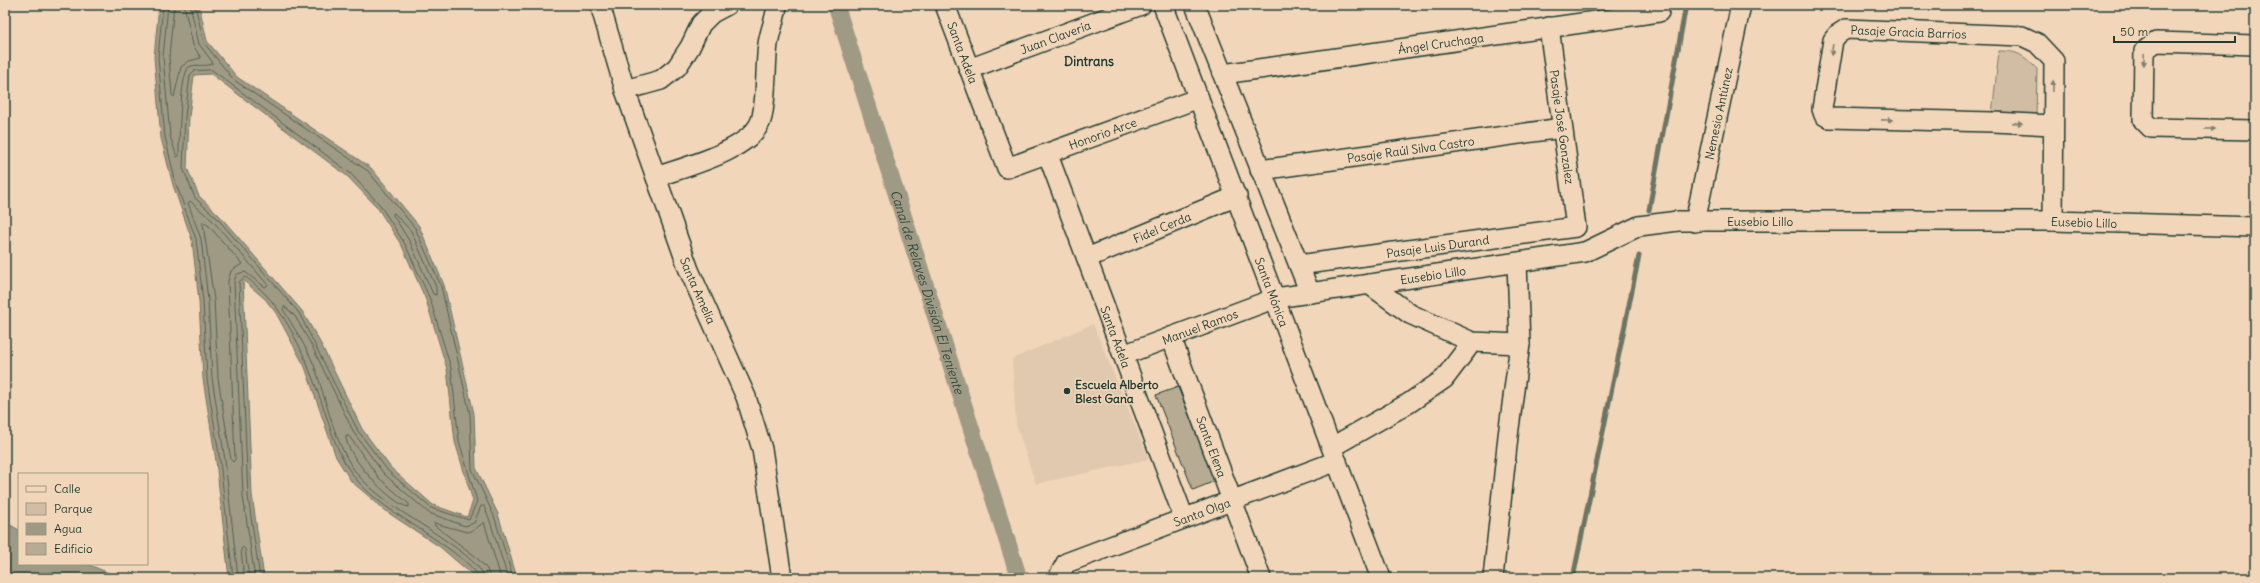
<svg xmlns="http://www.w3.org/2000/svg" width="2260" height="583" viewBox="0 0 2260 583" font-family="Delius,sans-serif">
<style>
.built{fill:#e0c9ae}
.green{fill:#d0bda3;stroke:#787d6c}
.water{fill:#9f9a84;stroke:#6c7564;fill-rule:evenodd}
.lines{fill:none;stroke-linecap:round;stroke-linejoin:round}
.shore{stroke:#526254;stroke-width:1}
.stream{stroke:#6c7564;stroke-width:5}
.canal{stroke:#9f9a84;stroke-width:17}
.building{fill:#b7ab94;stroke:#1f3d34}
.minor-casing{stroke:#1f3d34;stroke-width:22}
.minor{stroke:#f2d6b9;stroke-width:19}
.oneway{fill:#7e8270}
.poi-dot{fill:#1f3d34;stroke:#f2d6b9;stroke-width:1.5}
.labels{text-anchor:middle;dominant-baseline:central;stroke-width:3;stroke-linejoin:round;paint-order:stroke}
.street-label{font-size:12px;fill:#1f3d34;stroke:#f2d6b9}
.poi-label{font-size:12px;font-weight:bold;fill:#1f3d34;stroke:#f2d6b9;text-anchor:start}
.neighbourhood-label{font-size:13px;font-weight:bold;fill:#1f3d34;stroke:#f2d6b9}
.water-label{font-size:13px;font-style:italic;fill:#324b40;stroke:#f2d6b9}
</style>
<rect width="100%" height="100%" fill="#f2d6b9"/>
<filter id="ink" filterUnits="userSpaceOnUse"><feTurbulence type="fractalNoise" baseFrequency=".025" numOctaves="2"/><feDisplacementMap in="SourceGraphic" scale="8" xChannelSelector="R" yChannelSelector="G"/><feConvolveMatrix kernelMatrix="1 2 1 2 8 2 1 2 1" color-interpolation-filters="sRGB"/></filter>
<g filter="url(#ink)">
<polygon class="built" points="1093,324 1149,459 1036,484 1016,424 1012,359"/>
<path class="green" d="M1999,51C2019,51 2023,55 2037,69L2036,117L1992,114Z"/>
<g class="water">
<path d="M159,5H199L207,41L237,77L371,168L419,226L444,285L474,414L476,468L498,514L517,578H476L440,547L387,512L351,481L336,457L305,367L276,313L265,299L243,280L252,495L264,578H229L216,461L203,379L199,301L192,240L173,185L161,138L154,57ZM211,74L347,176L377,207L402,246L426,300L447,369L455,442L473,501L467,517L433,505L391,468L362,429L321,344L302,311L219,215L199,196L187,168L189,117L194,75Z"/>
<polygon points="5,522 19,530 19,564 87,564 121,578 5,578"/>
</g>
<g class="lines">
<g class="shore">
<polyline points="163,5 158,57 165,137 176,184 196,239 203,301 207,379 220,461 233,578"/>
<path d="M168,5L163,57L170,136L177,157L179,156C179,142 180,74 189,67C196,63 207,68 213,63L199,44L190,5"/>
<polyline points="174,5 169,57 172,95 174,97 181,67 189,61 201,58 193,45 184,5"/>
<polyline points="195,5 204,43 234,80 368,171 415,228 441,286 470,414 472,469 494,516 513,578"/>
<polygon points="212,70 350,173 380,205 405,244 430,299 451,368 459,441 477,501 469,520 431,508 388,471 358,431 299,313 217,218 195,198 183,168 185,117 190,75 194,71"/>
<polygon points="394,213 411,231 436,287 436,295 433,294 410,242 393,215"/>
<polygon points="203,222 209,226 242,264 231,271 228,281 235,460 233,462 231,460 218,378 214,300"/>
<path d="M346,436H349L379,478L409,504V507C393,506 344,454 346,436Z"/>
<polyline points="238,578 225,460 212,378 208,300 201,239 188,203 190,201 213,221 268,285 265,287 245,272 237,274 234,281 243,496 255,578"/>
<polyline points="244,578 241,549 243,547 245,549 249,578"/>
<path d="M260,578L248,496L239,282L244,277C249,278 254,284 258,287C292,317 310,370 325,412C331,431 337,450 348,468C358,484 375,499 391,510C406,521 477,563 479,578"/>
<path d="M484,578C483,559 409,518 392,505C381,496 367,486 358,475C335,447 326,399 314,365C306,346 293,327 283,309L284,306L295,316L313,348L354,433L384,474L429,513L465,526L474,523L481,506H484L489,518L508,578"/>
<polyline points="490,578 487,569 475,556 435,526 434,523 467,532 474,530 484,522 501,578"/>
</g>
<g class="stream">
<polyline points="1649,210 1686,5"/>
<polyline points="1573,578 1639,256"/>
</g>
<path class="canal" id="s1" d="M836,5L1019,578"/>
</g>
<polygon class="building" points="1178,387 1215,481 1193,490 1156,395"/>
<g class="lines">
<defs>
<g id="minor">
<path id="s2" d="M600,5L625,90L689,270L746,397L762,449L782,578"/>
<path id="s3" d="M945,5L1007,168L1199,98"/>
<path id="s4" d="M1163,5L1381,578"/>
<polyline points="1195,5 1310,293"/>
<polyline points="2255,45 2156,42 2144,51 2143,120 2151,128 2255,130"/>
<path id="s5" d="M969,69L1141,5"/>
<path id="s6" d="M1223,74L1659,12"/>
<polyline points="625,90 661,80 677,67 690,47 701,24 712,13 727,5"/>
<path id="s7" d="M2052,125L1993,122L1829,118L1824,115L1822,109L1833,40L1838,34L1846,29L2022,36L2037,43L2054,61L2053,221"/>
<path id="s8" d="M1048,155L1184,518"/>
<path id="s9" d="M1260,170L1562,128"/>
<path d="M656,177C684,167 755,150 762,117C767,93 765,68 768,44C770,30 776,18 777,5"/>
<path id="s10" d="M1695,222L1741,5"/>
<path id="s11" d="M1087,258L1237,196"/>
<path id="s12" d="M1299,265L1576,227L1549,27"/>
<polyline points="1369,284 1410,314 1472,342 1520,344"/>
<path id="s13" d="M1171,337L1261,578"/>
<path id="s14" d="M1123,355L1276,298L1585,252L1639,226L1678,221H2053L2255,227"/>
<polyline points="1332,447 1409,403 1444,379 1472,342"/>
<path id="s15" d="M1058,578L1066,563L1337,461"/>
<polyline points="1493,578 1508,436 1520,344 1517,263"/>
</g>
</defs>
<use href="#minor" class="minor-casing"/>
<use href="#minor" class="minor"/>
</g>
<defs><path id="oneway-solid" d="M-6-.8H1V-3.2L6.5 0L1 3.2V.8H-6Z"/></defs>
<g class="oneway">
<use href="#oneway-solid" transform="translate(1832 50) rotate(99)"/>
<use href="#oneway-solid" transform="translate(2144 60) rotate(91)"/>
<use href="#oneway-solid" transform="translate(2053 86) rotate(-89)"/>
<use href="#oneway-solid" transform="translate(1887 120) rotate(1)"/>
<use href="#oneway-solid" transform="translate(2017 123) rotate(3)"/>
<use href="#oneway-solid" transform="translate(2210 129) rotate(1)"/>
</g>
</g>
<circle class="poi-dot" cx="1067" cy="391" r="4"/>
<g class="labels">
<g class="street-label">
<text stroke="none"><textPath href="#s7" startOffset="385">Pasaje Gracia Barrios</textPath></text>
<text stroke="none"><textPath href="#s5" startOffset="92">Juan Clavería</textPath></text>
<text stroke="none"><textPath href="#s6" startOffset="220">Ángel Cruchaga</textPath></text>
<text stroke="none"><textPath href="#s3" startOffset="51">Santa Adela</textPath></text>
<text stroke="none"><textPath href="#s10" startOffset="111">Nemesio Antúnez</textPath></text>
<text transform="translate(1562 127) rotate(82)">Pasaje José Gonzalez</text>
<text stroke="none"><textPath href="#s3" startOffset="276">Honorio Arce</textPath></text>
<text stroke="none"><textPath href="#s9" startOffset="152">Pasaje Raúl Silva Castro</textPath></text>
<text stroke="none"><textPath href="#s14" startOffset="657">Eusebio Lillo</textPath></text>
<text stroke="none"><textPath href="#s14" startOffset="981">Eusebio Lillo</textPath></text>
<text stroke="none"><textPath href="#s11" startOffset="81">Fidel Cerda</textPath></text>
<text stroke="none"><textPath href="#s12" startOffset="140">Pasaje Luis Durand</textPath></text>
<text stroke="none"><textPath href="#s14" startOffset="322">Eusebio Lillo</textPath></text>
<text stroke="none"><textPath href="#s2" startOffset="302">Santa Amelia</textPath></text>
<text stroke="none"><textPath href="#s4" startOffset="307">Santa Mónica</textPath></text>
<text stroke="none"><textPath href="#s14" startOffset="82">Manuel Ramos</textPath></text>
<text stroke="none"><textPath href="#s8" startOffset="194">Santa Adela</textPath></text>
<text stroke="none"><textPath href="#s13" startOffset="117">Santa Elena</textPath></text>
<text stroke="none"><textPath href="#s15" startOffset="162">Santa Olga</textPath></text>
</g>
<g class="poi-label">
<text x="1075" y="384">Escuela Alberto<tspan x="1075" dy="14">Blest Gana</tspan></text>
</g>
<g class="neighbourhood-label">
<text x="1089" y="61">Dintrans</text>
</g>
<g class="water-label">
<text stroke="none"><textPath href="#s1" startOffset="301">Canal de Relaves División El Teniente</textPath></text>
</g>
</g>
<rect width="2260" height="583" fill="none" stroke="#f2d6b9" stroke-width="20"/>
<rect x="10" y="10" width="2240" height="563" fill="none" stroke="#1f3d34" stroke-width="1.5" filter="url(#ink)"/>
<rect x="18" y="473" width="130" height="92" fill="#f2d6b9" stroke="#9e9984"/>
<rect x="26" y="486" width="20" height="6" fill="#f2d6b9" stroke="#9e9984"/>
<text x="54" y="493" font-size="12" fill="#1f3d34">Calle</text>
<rect x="26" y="503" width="20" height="12" fill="#d0bda3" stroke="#9e9984"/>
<text x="54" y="513" font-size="12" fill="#1f3d34">Parque</text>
<rect x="26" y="523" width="20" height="12" fill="#9f9a84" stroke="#9e9984"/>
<text x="54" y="533" font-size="12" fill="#1f3d34">Agua</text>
<rect x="26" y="543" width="20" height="12" fill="#b7ab94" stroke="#9e9984"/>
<text x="54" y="553" font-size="12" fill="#1f3d34">Edificio</text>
<path d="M2114 36v6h121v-6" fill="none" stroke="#1f3d34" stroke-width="2"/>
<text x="2120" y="36" font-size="12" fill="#1f3d34" stroke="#f2d6b9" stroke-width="3" paint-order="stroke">50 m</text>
</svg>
